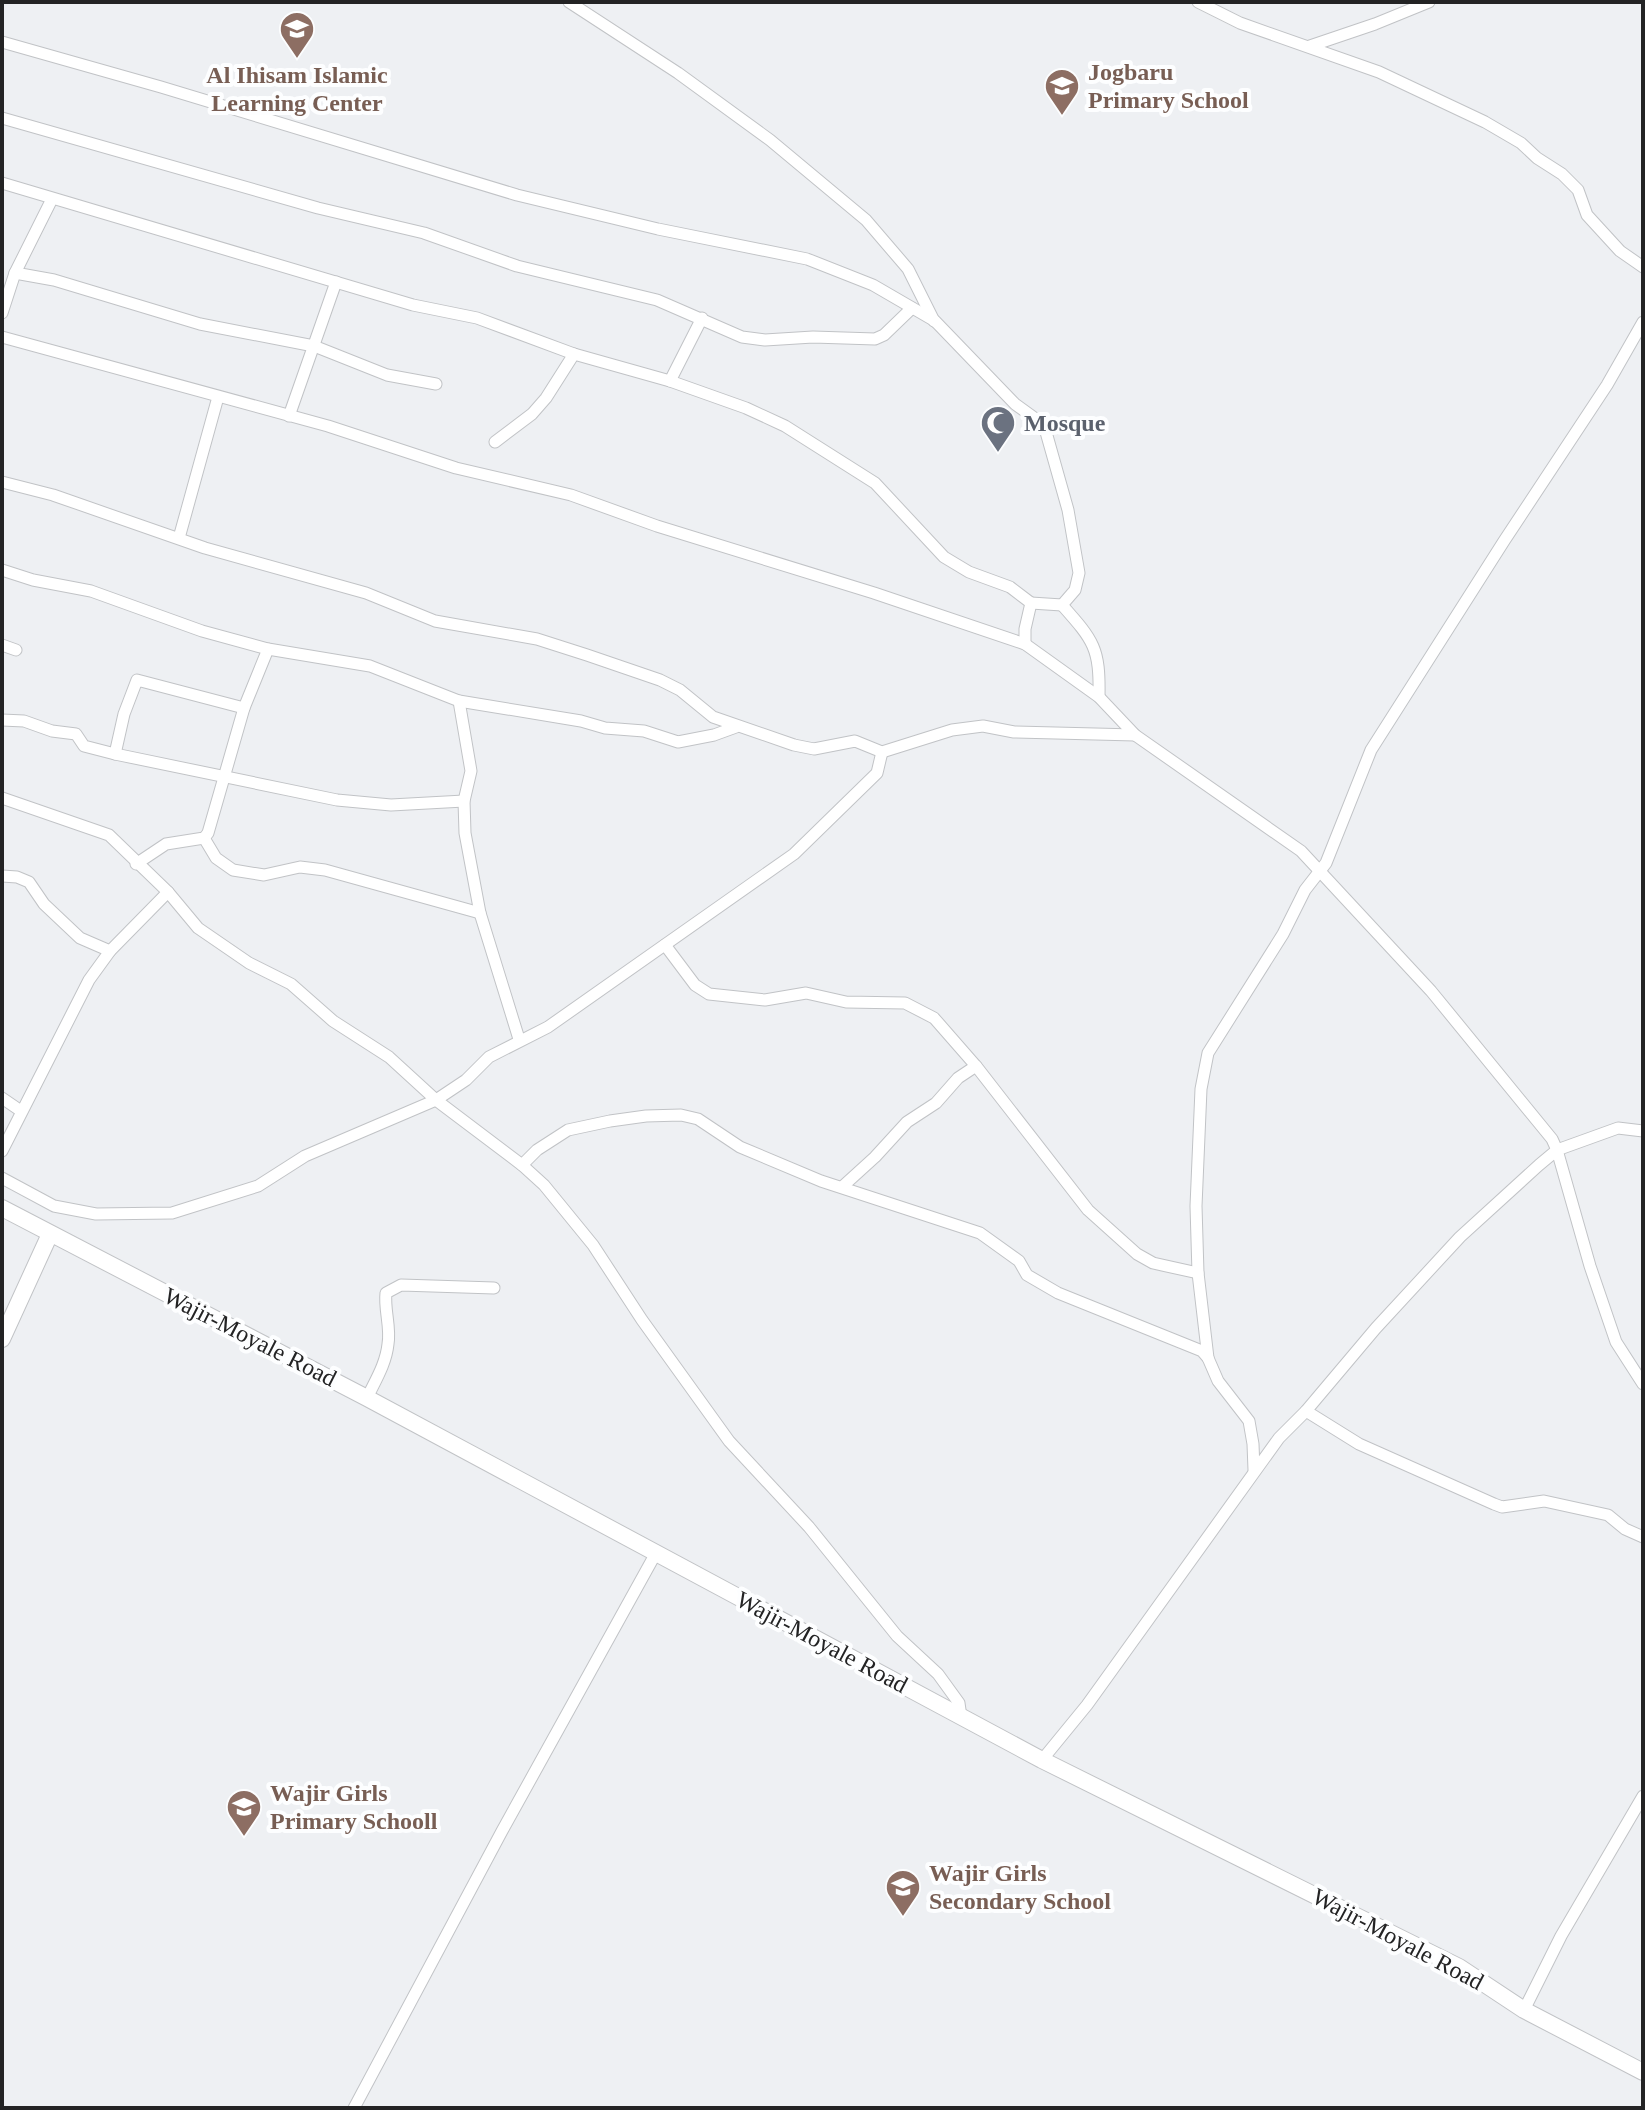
<svg xmlns="http://www.w3.org/2000/svg" width="1645" height="2110" viewBox="0 0 1645 2110" font-family="'Times New Roman',serif">
<style>
.lines{fill:none;stroke-linecap:round;stroke-linejoin:round}
.street-casing{stroke:#c1c3c6;stroke-width:13}
.secondary-casing{stroke:#c1c3c6;stroke-width:18}
.street{stroke:#fff;stroke-width:11}
.secondary{stroke:#fff;stroke-width:16}
.labels{text-anchor:middle;dominant-baseline:central;stroke-width:8;stroke-linejoin:round;paint-order:stroke}
.education-label{font-size:24px;font-weight:bold;fill:#785e54;stroke:#fdfeff;text-anchor:start}
.worship-label{font-size:24px;font-weight:bold;fill:#5b616d;stroke:#fdfeff;text-anchor:start}
.street-label{font-size:24px;fill:#232324;stroke:#fdfeff}
</style>
<rect width="100%" height="100%" fill="#eef0f3"/>
<g class="lines">
<defs>
<g id="street">
<polyline points="569,2 678,73 770,140 866,220 908,269 934,321"/>
<polyline points="1198,2 1240,23 1379,72 1485,122 1521,143 1537,158 1562,174 1578,190 1587,215 1620,251 1643,267"/>
<path d="M2,42L161,87L517,195L658,229L807,259L873,285L935,321L1015,404L1044,425L1068,510L1079,573L1075,590L1062,605C1094,641 1100,648 1099,697"/>
<polyline points="1310,46 1375,24 1429,2"/>
<polyline points="2,118 318,208 424,233 517,266 657,300 742,337 765,340 813,337 875,339 884,335 912,308"/>
<polyline points="2,183 413,305 477,318 574,354 670,381 746,408 785,426 875,483 944,557 969,572 1010,587 1031,603 1025,629 1025,644"/>
<polyline points="15,273 54,280 200,324 314,346 387,375 436,384"/>
<polyline points="2,313 15,273 52,199"/>
<polyline points="2,337 328,426 456,468 571,495 657,526 874,593 1025,644 1099,697 1135,735 1301,851 1431,991 1552,1139 1557,1150 1590,1266 1616,1342 1643,1384"/>
<polyline points="670,381 702,318"/>
<polyline points="289,416 336,282"/>
<polyline points="495,442 532,414 546,398 574,354"/>
<polyline points="2,482 53,495 205,548 366,593 435,621 537,639 587,655 660,680 680,690 713,717 794,745 814,749 855,741 882,752 952,730 983,726 1014,732 1135,735"/>
<polyline points="179,538 218,397"/>
<polyline points="2,570 33,580 91,591 202,631 268,649 370,666 459,701 581,721 605,728 644,731 678,742 714,735 736,727"/>
<polyline points="1031,603 1062,605"/>
<polyline points="2,645 16,650"/>
<polyline points="459,701 471,771 464,801 465,833 480,913 519,1039"/>
<polyline points="2,720 24,721 52,731 76,734 84,746 115,754 337,800 391,805 464,801"/>
<polyline points="115,754 124,714 137,680 244,708"/>
<polyline points="2,798 109,835 168,892 198,928 249,963 291,984 333,1021 389,1057 436,1100 522,1165 544,1185 593,1245 642,1320 729,1441 809,1527 897,1636 938,1674 959,1703 961,1717"/>
<polyline points="204,838 216,858 233,870 264,875 300,867 325,870 480,913"/>
<polyline points="136,864 166,844 204,838 208,833 244,708 268,649"/>
<polyline points="2,876 17,877 29,882 44,904 80,938 110,951"/>
<polyline points="665,945 695,985 709,994 765,1000 806,993 846,1002 905,1003 934,1018 976,1066 1088,1210 1137,1254 1153,1263 1198,1273"/>
<polyline points="2,1098 21,1111"/>
<polyline points="2,1151 89,980 110,951 168,892"/>
<polyline points="522,1165 537,1150 568,1130 610,1121 646,1116 681,1115 698,1119 740,1147 821,1181 980,1233 1019,1261 1027,1275 1058,1293 1202,1351 1208,1358 1218,1381 1249,1421 1253,1444 1254,1470"/>
<polyline points="2,1178 54,1206 96,1214 172,1213 258,1186 305,1156 436,1100 466,1080 489,1057 548,1027 794,854 877,773 882,752"/>
<polyline points="842,1187 875,1157 907,1122 936,1103 958,1078 976,1066"/>
<polyline points="1208,1358 1198,1273 1196,1206 1201,1089 1208,1053 1283,934 1305,890 1326,863 1371,750 1504,541 1607,385 1643,322"/>
<path d="M367,1398C375,1381 386,1364 388,1344C391,1327 384,1310 386,1293L401,1285L494,1288"/>
<polyline points="1306,1411 1359,1444 1494,1504 1502,1507 1544,1501 1608,1515 1625,1529 1643,1537"/>
<polyline points="1042,1760 1087,1705 1279,1438 1306,1411 1376,1328 1460,1237 1539,1165 1557,1150 1618,1128 1643,1131"/>
<polyline points="1524,2010 1561,1936 1643,1796"/>
<polyline points="354,2108 502,1831 656,1553"/>
</g>
<g id="secondary">
<polyline points="2,1208 367,1398 1042,1760 1459,1967 1524,2010 1643,2072"/>
<polyline points="2,1339 50,1234"/>
</g>
</defs>
<use href="#street" class="street-casing"/>
<use href="#secondary" class="secondary-casing"/>
<use href="#street" class="street"/>
<use href="#secondary" class="secondary"/>
</g>
<defs>
<symbol id="school-pin" viewBox="-11 -11 22 30"><path d="M0 17L-7.5 6A9.5 9.5 0 1 1 7.5 6Z" fill="#8d6e63" stroke="#fdfeff"/><path d="M0-5L7-2L0 1L-7-2ZM-4 1L0 2.5L4 1V4Q0 6-4 4Z" fill="#fff"/></symbol>
<symbol id="mosque-pin" viewBox="-11 -11 22 30"><path d="M0 17L-7.5 6A9.5 9.5 0 1 1 7.5 6Z" fill="#6b7280" stroke="#fdfeff"/><path d="M3.5-4.9A6 6 0 1 0 3.5 4.9A5 5 0 1 1 3.5-4.9Z" fill="#fff"/></symbol>
</defs>
<g fill-rule="evenodd">
<use href="#school-pin" x="277" y="9" width="40" height="54"/>
<use href="#school-pin" x="1042" y="66" width="40" height="54"/>
<use href="#mosque-pin" x="978" y="403" width="40" height="54"/>
<use href="#school-pin" x="224" y="1787" width="40" height="54"/>
<use href="#school-pin" x="883" y="1867" width="40" height="54"/>
</g>
<g class="labels">
<g class="education-label">
<text x="1088" y="72">Jogbaru<tspan x="1088" dy="28">Primary School</tspan></text>
<text x="297" y="75" text-anchor="middle">Al Ihisam Islamic<tspan x="297" dy="28">Learning Center</tspan></text>
<text x="270" y="1793">Wajir Girls<tspan x="270" dy="28">Primary Schooll</tspan></text>
<text x="929" y="1873">Wajir Girls<tspan x="929" dy="28">Secondary School</tspan></text>
</g>
<g class="worship-label">
<text x="1024" y="423">Mosque</text>
</g>
<g class="street-label">
<text transform="translate(250 1337) rotate(27)">Wajir-Moyale Road</text>
<text transform="translate(822 1642) rotate(28)">Wajir-Moyale Road</text>
<text transform="translate(1398 1939) rotate(28)">Wajir-Moyale Road</text>
</g>
</g>
<rect width="1645" height="2110" fill="none" stroke="#232324" stroke-width="8"/>
</svg>
